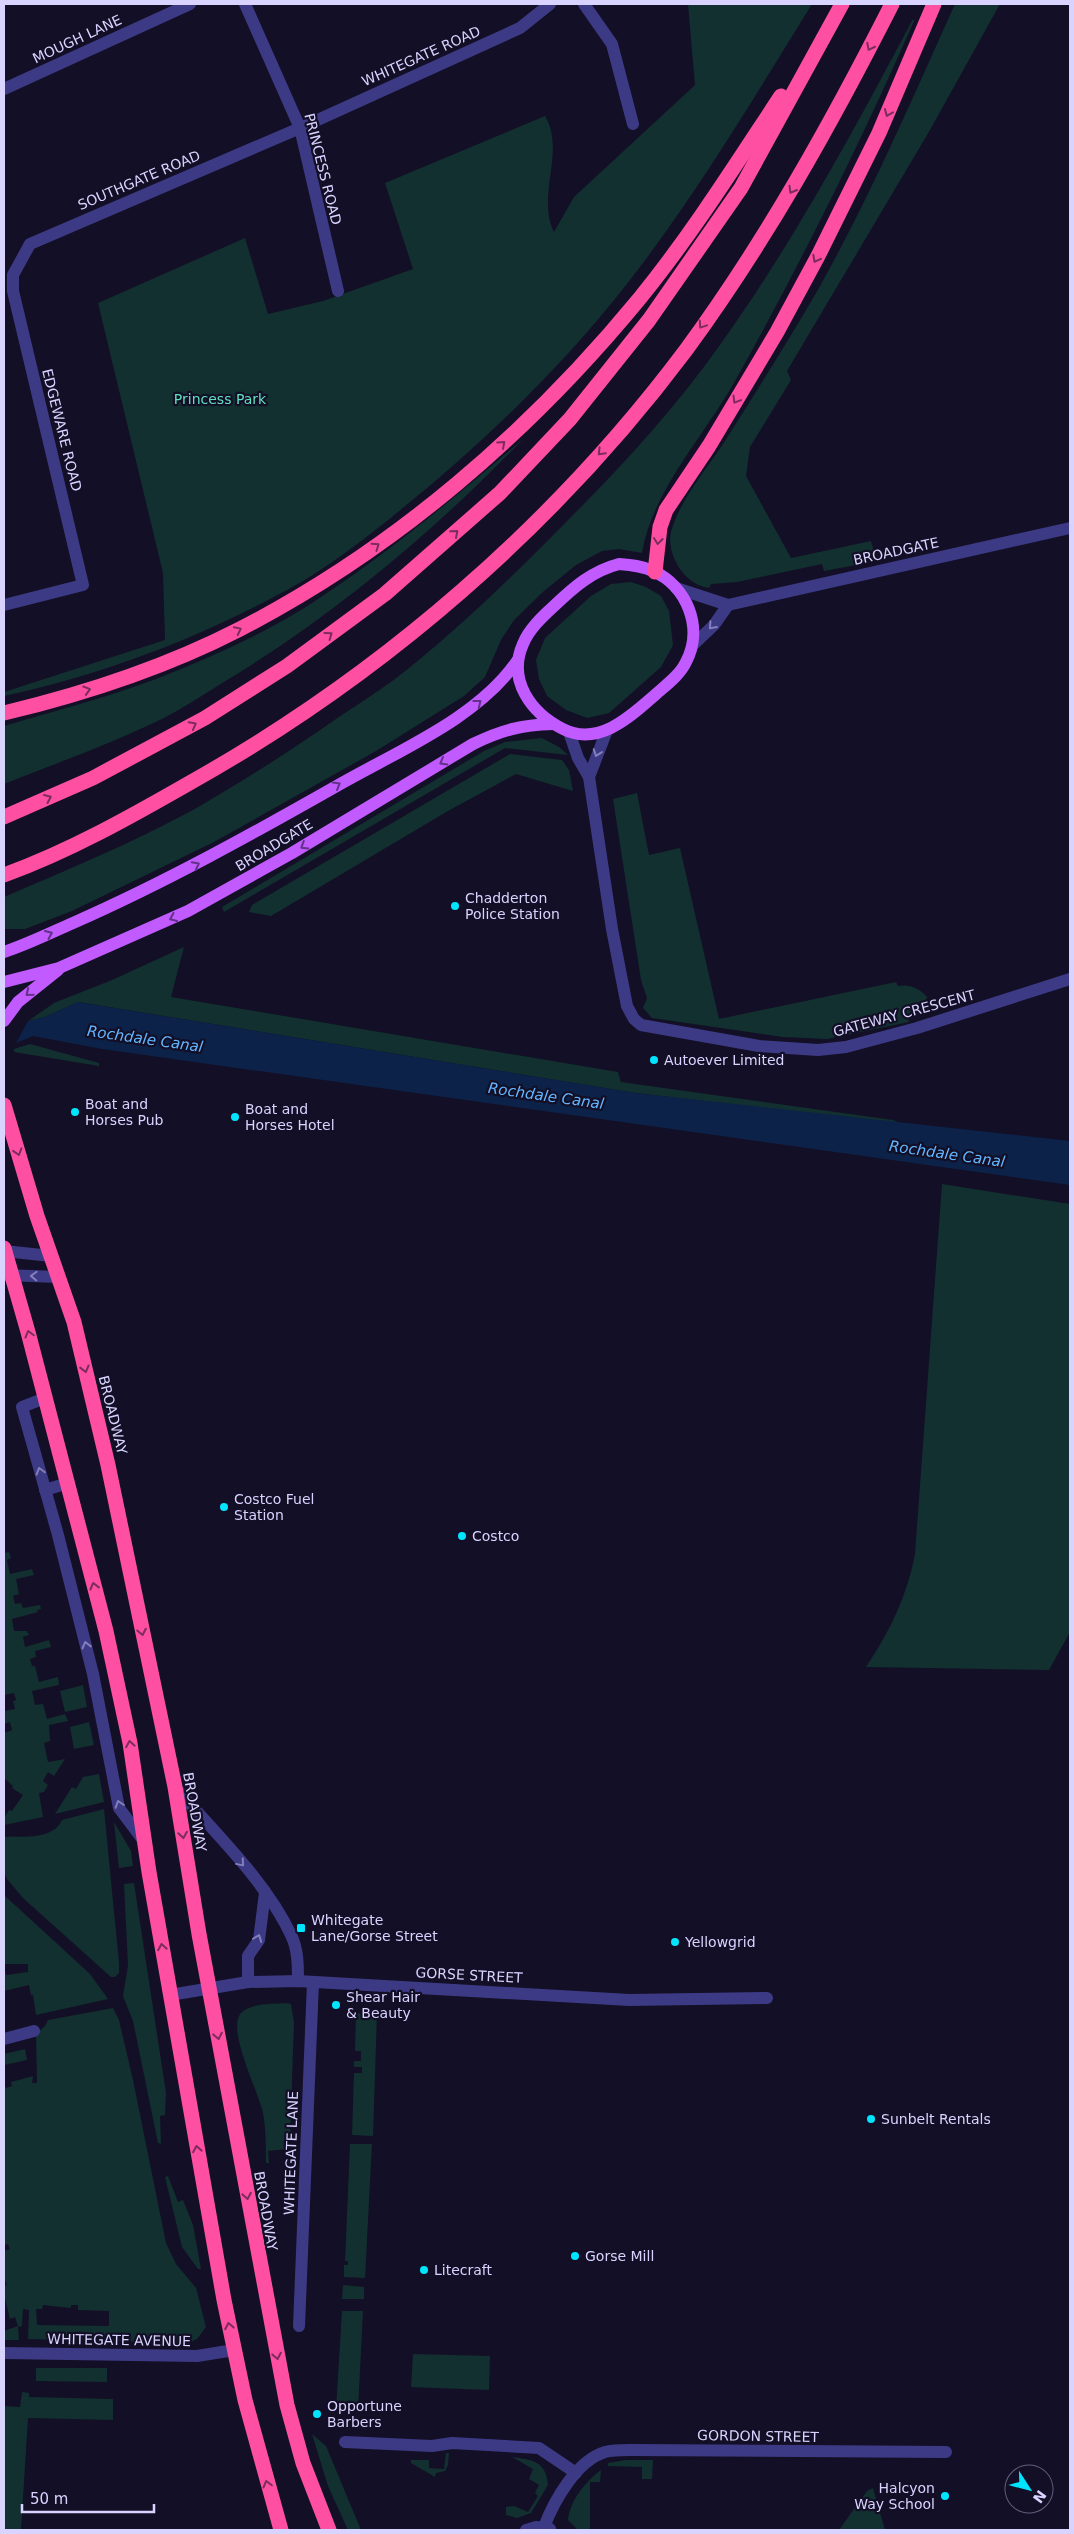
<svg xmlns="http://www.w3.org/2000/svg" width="1074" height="2534" viewBox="0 0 1074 2534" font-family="'DejaVu Sans',sans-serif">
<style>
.green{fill:#12302f;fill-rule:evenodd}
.water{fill:#0c2248}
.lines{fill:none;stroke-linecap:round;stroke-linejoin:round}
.minor{stroke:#3d3a85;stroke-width:12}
.major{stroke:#c25bff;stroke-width:12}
.highway{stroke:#ff4fa3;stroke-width:15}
.oneway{stroke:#7d2c5e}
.oneway2{stroke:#837fbc}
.oneway3{stroke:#623188}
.poi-dot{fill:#00e5ff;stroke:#130f26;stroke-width:2}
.labels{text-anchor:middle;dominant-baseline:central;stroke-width:4.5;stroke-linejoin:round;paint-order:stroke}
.street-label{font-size:14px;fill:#d9d4ff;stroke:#130f26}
.park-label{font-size:14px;fill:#5fe0c0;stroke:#130f26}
.poi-label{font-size:14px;fill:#d9d4ff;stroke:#130f26;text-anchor:start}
.water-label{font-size:15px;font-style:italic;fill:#62b6ff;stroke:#130f26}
</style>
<rect width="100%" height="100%" fill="#130f26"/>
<g class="green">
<path d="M688,4H812C758,91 705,180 643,263C575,354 493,435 404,507C369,536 328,568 287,590C196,639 105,674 4,696V692L165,640L163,573L98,303L245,238L268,314L323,301L413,269L385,183L545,116C566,151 536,195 554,232L574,197L695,85Z"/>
<path d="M955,4H1000L930,130L787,371L791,380L750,447L746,476L791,558L871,541L875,555L867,563L824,571L822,564L737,582L711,584L709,588C685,585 666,555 671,532C679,501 708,467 725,441C756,392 787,343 816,293C869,200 911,101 955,4Z"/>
<path d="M913,19L914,21C860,144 801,263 735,381C705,435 652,491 642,553L619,549L602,551L576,565L544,591L514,620L501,640L485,677L464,696L376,751L214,842L72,911L25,929H4V897C67,870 132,843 193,810C242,782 290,751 336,719C355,706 376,693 395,679C458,630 516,573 572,516C624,464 674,409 717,349C792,245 853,132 913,19Z"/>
<path d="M524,438C434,532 331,618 219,685C201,696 183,708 164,718C113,743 57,763 4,784V726C54,711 106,698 156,679C211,657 269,632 318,599C391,551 458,495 524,438Z"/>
<polygon points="631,582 646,587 661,596 669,611 673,645 661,667 609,713 587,718 566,710 547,696 539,679 536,660 545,638 591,596 611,584"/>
<polygon points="542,738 559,747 568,755 505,748 224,912 222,907 484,751 505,742"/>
<polygon points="510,754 562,760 569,770 573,791 516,774 448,811 271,916 249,912 252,905"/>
<path d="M637,793L649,855L680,848L719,1019L896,982L898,986C910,984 919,988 927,997C925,1009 918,1011 908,1014L909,1022L827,1039L783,1037L652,1018L643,1008L647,998L641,980L613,799Z"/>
<polygon points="184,947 171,997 618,1072 621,1082 893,1120 902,1124 635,1093 78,1002 45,1017 28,1021 54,1003 112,980"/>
<polygon points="30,1044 99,1063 99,1066 14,1052 14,1049"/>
<path d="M942,1184L1070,1204V1632L1049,1670L866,1667C890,1631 907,1596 915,1554Z"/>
<polygon points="9,1552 11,1558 7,1560 10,1574 32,1569 34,1575 16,1579 19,1594 13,1596 15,1604 21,1603 23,1608 40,1605 41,1609 37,1610 38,1612 12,1619 14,1631 27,1631 29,1635 23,1637 25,1647 49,1640 51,1647 35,1651 36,1657 30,1659 32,1666 35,1666 39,1682 58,1677 59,1685 32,1691 35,1705 43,1704 47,1719 65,1714 68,1721 49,1725 50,1741 44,1743 48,1762 65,1759 54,1776 48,1772 43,1781 48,1785 44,1792 39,1793 43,1817 4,1825 4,1818 9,1810 12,1811 23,1795 12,1788 13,1786 4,1778 4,1733 12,1730 10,1722 4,1724 4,1711 15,1709 13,1701 16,1700 14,1693 4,1695 4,1553"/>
<polygon points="83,1685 87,1707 65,1712 60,1691"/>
<polygon points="89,1722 94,1745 74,1749 70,1727"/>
<polygon points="99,1774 104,1802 55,1814 72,1787 76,1789 83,1777"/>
<path d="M104,1809L119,1963V1973L115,1977H111L23,1898L7,1879L4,1872V1837C24,1836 53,1840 62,1820Z"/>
<polygon points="114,1822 131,1851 133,1866 119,1868"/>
<polygon points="134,1883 166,2093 165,2115 160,2116 161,2144 158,2143 133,2021 123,1996 128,1966 124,1884"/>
<polygon points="4,1895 90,1974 108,1999 36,2015 33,1995 31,1995 29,1985 4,1991 4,1968 6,1975 28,1972 28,1964 4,1964"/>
<path d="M286,2003L291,2004L294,2023L290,2139L287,2149L268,2151L269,2163H266C266,2147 266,2129 263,2113C259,2092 226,2030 241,2013C250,2003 274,2004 286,2003Z"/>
<path d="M113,2008L119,2020L133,2080L166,2243L176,2264L196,2288L206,2327L197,2339L189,2343L28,2339L29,2310L23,2309L22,2326L18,2327L19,2340H4V2331L18,2326L15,2317L10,2319L4,2295V2286L7,2285L4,2278V2251L10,2249L8,2244L4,2245V2084L6,2088L12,2086L11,2082L33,2076L32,2083H37L36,2034L45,2026L48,2020ZM43,2305L71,2308V2305H78V2310L109,2311V2326L37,2325L36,2309H42Z"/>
<polygon points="356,2013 377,2014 373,2136 352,2135 354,2073 362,2073 362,2067 354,2067 354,2061 361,2061 361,2051 355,2051"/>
<polygon points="25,2049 27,2060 4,2065 4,2054"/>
<polygon points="350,2144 372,2144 365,2278 344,2277 344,2265 348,2265 348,2261 345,2261"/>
<polygon points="168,2176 178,2202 183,2200 193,2225 201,2269 198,2269 182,2247 165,2177"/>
<polygon points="343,2285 364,2287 364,2299 342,2299"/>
<polygon points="342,2311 363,2311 358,2410 336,2409"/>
<polygon points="413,2354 490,2356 489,2390 411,2387"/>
<polygon points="36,2368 107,2368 107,2382 36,2381"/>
<polygon points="22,2392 29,2393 29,2397 113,2399 113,2420 28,2418 21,2530 4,2530 4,2406 20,2407"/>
<polygon points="312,2434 326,2446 361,2530 348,2530 328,2486"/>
<polygon points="446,2453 449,2453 448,2465 445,2471 436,2473 435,2477 411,2463 411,2460 429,2460 429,2468 444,2469"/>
<path d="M512,2457C533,2460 546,2461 548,2485L531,2513L517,2518L506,2515V2507L514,2506L528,2512L538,2496L535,2493L539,2485L529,2479L533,2469Z"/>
<polygon points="625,2460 653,2460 652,2479 642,2479 642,2467 608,2466 608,2463"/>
<path d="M601,2470L600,2482H590V2530L577,2529L568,2520C570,2500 586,2481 601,2470Z"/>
<polygon points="873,2488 885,2530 839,2530 867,2491"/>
</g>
<polygon class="water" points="78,1002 635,1093 1070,1141 1070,1185 102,1049 33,1036 16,1043 28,1021 45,1017"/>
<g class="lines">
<g class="minor">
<polyline points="245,4 300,128 338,291"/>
<polyline points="584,4 612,44 633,124"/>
<polyline points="4,89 190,4"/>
<polyline points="676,588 728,605 1070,528"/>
<polyline points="4,605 83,585 13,291 13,275 30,244 300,128 520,28 550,4"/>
<polyline points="693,645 714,625 728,605"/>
<polyline points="569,732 578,758 589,777 612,929 627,1006 634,1019 641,1025 759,1046 818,1050 846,1047 917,1028 1070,979"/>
<polyline points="589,777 607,730"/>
<polyline points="4,1251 51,1256"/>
<polyline points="4,1275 58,1277"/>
<polyline points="45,1398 22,1407 58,1535 93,1674 119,1808 146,1844"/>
<polyline points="45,1490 68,1483"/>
<path d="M175,1787C214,1832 266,1881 291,1935C298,1949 298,1965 298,1981"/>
<polyline points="248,1982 248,1956 259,1940 265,1893"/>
<polyline points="170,1995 248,1982 298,1981 629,2000 767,1998"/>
<polyline points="4,2039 34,2031"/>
<polyline points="299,2326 313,1982"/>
<polyline points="4,2353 197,2356 234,2350"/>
<polyline points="345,2442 432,2446 452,2443 539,2448 576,2473"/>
<path d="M544,2527C554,2501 576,2461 605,2452C613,2450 622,2450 629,2450L946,2452"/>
<polyline points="526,2530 536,2527 550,2529"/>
</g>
<g class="major">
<path d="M619,564C631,565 642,566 653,571C687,586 704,628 686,662C680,675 666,685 655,695C630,717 598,747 563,729C531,713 507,680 523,644C529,629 542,617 554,606C574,587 592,571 619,564Z"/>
<path d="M4,952C28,944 50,933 73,923C166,882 254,833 342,783C400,750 479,717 517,661"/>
<path d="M4,982L59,968L188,911L292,853L473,744C502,730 521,725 553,724"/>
<polyline points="4,1021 18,1002 58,970"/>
</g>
<g class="highway">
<polyline points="655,572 660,527 666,510 709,446 777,332 818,256 879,133 934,4"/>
<path d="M4,713C84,694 166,667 240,629C395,549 530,432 640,298C692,234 736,164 781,96"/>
<polyline points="4,817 93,778 205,718 287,666 385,594 500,493 570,419 649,320 741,188 842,4"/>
<path d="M4,875C70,851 132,816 193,781C383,674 555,525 686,350C766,241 831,124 892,4"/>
<polyline points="4,1105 37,1216 74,1322 108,1465 175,1787 199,1934 287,2405 303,2463 329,2530"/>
<polyline points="4,1248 28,1332 106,1631 130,1743 149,1872 224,2300 245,2400 281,2530"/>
</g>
</g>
<defs><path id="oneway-chevron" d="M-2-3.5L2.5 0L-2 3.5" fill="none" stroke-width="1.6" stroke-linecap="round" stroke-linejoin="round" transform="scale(1.25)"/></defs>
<g class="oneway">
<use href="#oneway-chevron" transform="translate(870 47) rotate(117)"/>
<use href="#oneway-chevron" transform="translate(888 113) rotate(113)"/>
<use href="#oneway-chevron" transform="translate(792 190) rotate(120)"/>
<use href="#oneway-chevron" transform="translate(816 259) rotate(118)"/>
<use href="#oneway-chevron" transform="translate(702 325) rotate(124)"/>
<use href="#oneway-chevron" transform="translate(736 400) rotate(121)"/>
<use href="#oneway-chevron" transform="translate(502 444) rotate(-42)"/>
<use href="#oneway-chevron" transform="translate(601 452) rotate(134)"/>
<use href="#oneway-chevron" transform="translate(455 533) rotate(-41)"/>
<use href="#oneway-chevron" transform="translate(658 541) rotate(97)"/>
<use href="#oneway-chevron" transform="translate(376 546) rotate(-35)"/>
<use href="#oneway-chevron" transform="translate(238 630) rotate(-26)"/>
<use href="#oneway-chevron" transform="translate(329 635) rotate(-36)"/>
<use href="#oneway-chevron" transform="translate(87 690) rotate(-17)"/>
<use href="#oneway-chevron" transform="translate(193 725) rotate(-28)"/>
<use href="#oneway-chevron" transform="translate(48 798) rotate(-24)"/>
<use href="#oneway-chevron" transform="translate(18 1152) rotate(73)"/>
<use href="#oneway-chevron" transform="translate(29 1334) rotate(-105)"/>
<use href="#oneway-chevron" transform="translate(85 1369) rotate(76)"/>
<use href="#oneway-chevron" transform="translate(94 1586) rotate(-104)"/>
<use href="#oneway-chevron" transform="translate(142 1632) rotate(79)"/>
<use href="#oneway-chevron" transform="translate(130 1744) rotate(-100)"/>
<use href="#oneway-chevron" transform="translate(183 1835) rotate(81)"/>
<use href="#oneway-chevron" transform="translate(162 1947) rotate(-100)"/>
<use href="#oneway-chevron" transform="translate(218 2036) rotate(79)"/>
<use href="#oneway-chevron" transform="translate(197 2149) rotate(-100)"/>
<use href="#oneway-chevron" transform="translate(247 2196) rotate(80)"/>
<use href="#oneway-chevron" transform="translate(229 2326) rotate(-101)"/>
<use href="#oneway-chevron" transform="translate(277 2356) rotate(79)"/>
<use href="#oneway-chevron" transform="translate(267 2484) rotate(-105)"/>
</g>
<g class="oneway2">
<use href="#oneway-chevron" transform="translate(712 626) rotate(132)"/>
<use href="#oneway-chevron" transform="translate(597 753) rotate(110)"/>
<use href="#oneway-chevron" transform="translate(34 1276) rotate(-178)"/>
<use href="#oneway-chevron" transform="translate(40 1471) rotate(-106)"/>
<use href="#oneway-chevron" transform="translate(86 1645) rotate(-104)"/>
<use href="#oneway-chevron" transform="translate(119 1804) rotate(-108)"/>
<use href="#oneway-chevron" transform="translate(241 1863) rotate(50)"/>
<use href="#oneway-chevron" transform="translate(258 1938) rotate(-69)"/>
</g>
<g class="oneway3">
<use href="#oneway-chevron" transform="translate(478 703) rotate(-38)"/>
<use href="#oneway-chevron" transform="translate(443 762) rotate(150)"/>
<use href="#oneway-chevron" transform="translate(337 785) rotate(-30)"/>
<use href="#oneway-chevron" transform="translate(304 846) rotate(148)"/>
<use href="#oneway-chevron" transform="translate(196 865) rotate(-27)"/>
<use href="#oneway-chevron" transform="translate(173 918) rotate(156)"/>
<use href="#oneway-chevron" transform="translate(49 934) rotate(-24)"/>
<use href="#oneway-chevron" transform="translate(29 993) rotate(141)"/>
</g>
<g class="poi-dot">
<circle cx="455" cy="906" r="5"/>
<circle cx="654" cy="1060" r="5"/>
<circle cx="75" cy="1112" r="5"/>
<circle cx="235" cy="1117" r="5"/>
<circle cx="224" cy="1507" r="5"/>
<circle cx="462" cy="1536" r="5"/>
<rect x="296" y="1923" width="10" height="10" rx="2.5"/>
<circle cx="675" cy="1942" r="5"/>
<circle cx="336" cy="2005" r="5"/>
<circle cx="871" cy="2119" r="5"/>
<circle cx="575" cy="2256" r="5"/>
<circle cx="424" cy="2270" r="5"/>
<circle cx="317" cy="2414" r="5"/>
<circle cx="945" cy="2496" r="5"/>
</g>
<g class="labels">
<g class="street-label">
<text transform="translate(77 39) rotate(-25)">MOUGH LANE</text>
<text transform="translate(421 56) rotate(-24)">WHITEGATE ROAD</text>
<text transform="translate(323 169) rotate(76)">PRINCESS ROAD</text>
<text transform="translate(139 180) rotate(-23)">SOUTHGATE ROAD</text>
<text transform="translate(62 430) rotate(76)">EDGEWARE ROAD</text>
<text transform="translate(896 551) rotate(-12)">BROADGATE</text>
<text transform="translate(274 845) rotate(-31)">BROADGATE</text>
<text transform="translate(904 1013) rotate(-15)">GATEWAY CRESCENT</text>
<text transform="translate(113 1415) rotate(76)">BROADWAY</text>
<text transform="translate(195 1812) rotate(80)">BROADWAY</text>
<text transform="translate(469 1975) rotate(3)">GORSE STREET</text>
<text transform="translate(291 2153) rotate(-88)">WHITEGATE LANE</text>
<text transform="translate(266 2211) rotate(80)">BROADWAY</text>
<text transform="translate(119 2340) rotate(1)">WHITEGATE AVENUE</text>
<text transform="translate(758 2436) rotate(1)">GORDON STREET</text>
</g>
<g class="park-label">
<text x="220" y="399">Princess Park</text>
</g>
<g class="poi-label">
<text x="465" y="898">Chadderton<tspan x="465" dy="16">Police Station</tspan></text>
<text x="664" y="1060">Autoever Limited</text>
<text x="85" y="1104">Boat and<tspan x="85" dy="16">Horses Pub</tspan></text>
<text x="245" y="1109">Boat and<tspan x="245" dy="16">Horses Hotel</tspan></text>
<text x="234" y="1499">Costco Fuel<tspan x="234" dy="16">Station</tspan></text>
<text x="472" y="1536">Costco</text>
<text x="311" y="1920">Whitegate<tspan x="311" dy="16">Lane/Gorse Street</tspan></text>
<text x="685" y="1942">Yellowgrid</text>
<text x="346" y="1997">Shear Hair<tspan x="346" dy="16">&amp; Beauty</tspan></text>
<text x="881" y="2119">Sunbelt Rentals</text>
<text x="585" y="2256">Gorse Mill</text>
<text x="434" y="2270">Litecraft</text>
<text x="327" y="2406">Opportune<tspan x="327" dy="16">Barbers</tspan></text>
<text x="935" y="2488" text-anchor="end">Halcyon<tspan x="935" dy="16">Way School</tspan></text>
</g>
<g class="water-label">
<text transform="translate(145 1039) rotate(8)">Rochdale Canal</text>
<text transform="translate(546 1096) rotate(8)">Rochdale Canal</text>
<text transform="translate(947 1154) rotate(8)">Rochdale Canal</text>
</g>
</g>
<rect width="1074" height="2534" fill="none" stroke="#d9d4ff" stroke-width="10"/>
<g transform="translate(1029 2489) rotate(126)"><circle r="24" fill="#130f26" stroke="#625e7d"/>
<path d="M0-4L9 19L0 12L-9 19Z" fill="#00e5ff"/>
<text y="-8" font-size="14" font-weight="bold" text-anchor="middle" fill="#d9d4ff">N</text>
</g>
<path d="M22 2504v8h132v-8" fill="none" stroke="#d9d4ff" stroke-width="2.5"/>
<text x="30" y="2504" font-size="15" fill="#d9d4ff" stroke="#130f26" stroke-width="4" paint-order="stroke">50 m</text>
</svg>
